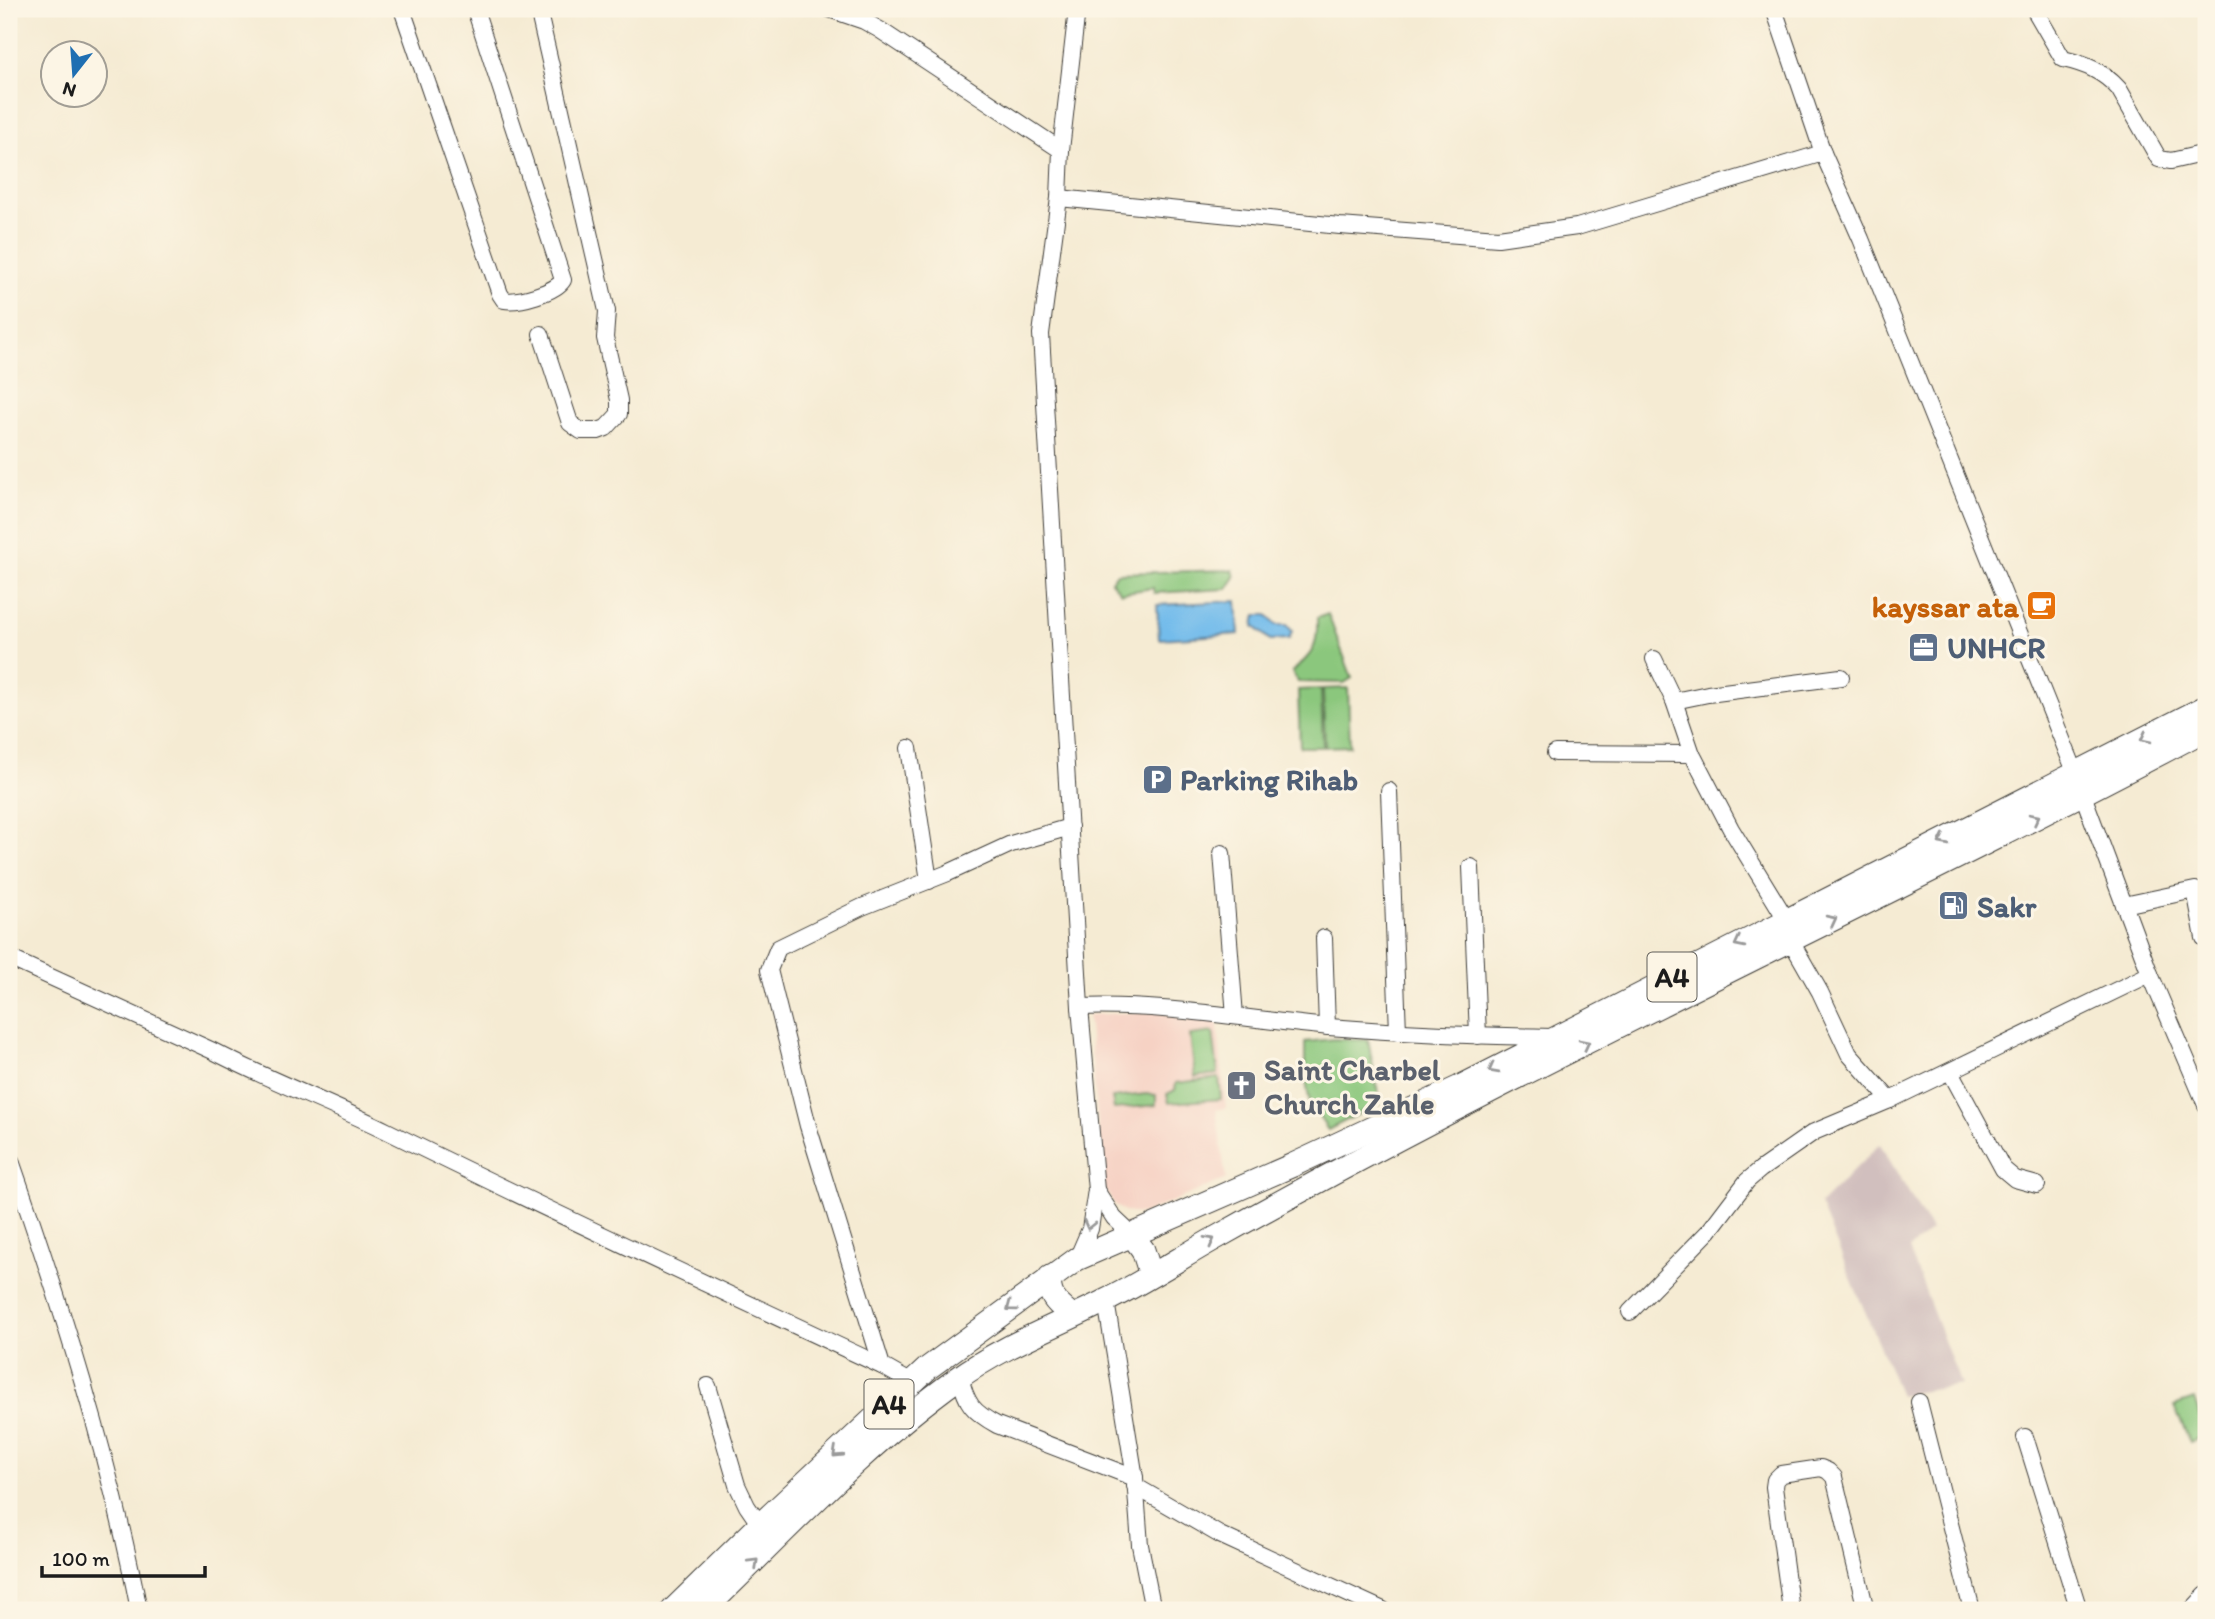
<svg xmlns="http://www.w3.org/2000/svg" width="2215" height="1619" viewBox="0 0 2215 1619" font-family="Itim,sans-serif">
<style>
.built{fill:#f6d2c4}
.industrial{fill:#d1bfbe}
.green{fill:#8bc77d;stroke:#54724c;stroke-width:2}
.water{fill:#73bceb;stroke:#486c84;stroke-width:2}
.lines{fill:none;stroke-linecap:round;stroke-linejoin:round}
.minor-casing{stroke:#3d3b37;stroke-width:18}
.highway-casing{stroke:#3d3b37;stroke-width:25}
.minor{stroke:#fff;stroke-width:16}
.highway{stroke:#fff;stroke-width:23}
.oneway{stroke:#999}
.labels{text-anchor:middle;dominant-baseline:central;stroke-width:6;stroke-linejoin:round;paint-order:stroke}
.shield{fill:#fcf5e5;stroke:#5f5d58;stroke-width:2}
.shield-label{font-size:28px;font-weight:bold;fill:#1c1c1c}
.food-label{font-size:30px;font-weight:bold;fill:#c56008;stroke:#fcf5e5;text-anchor:end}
.service-label{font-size:30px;font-weight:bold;fill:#4e5e75;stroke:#fcf5e5;text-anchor:start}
.worship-label{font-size:30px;font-weight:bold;fill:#5b616d;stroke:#fcf5e5;text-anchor:start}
</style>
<rect width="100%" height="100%" fill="#fcf5e5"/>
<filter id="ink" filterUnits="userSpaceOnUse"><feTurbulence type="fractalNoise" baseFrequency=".0143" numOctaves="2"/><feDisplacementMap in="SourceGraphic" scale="14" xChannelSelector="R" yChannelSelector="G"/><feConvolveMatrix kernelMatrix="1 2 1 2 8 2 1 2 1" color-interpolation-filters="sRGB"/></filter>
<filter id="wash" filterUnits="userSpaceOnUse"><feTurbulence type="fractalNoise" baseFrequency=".00686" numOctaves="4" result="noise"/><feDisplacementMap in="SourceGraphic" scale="28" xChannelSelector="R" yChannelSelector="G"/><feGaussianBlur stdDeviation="1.57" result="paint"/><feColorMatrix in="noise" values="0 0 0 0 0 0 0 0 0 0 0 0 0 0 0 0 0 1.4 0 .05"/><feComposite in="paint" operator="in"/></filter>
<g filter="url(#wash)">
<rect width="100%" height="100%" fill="#f5ebd3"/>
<polygon class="built" points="1160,1011 1217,1018 1226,1108 1216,1110 1226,1179 1142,1214 1125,1212 1116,1206 1104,1189 1088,1015"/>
<polygon class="industrial" points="1880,1144 1931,1230 1909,1249 1961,1385 1900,1395 1820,1204"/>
<g class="green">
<polygon points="1233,570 1235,577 1227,589 1154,593 1153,588 1121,593 1111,581 1117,573"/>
<path d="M1328,614L1352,678L1344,683L1298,682L1292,672C1314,653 1318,647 1317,618Z"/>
<polygon points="1348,688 1350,746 1325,747 1323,689"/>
<polygon points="1321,689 1323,747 1300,747 1298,690"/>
<polygon points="1213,1032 1218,1074 1195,1077 1190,1035"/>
<polygon points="1335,1039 1368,1040 1380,1103 1328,1130 1310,1104 1305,1076 1305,1042"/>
<polygon points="1219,1078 1221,1099 1169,1103 1167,1094 1175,1090 1176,1083"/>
<polygon points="1146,1094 1156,1095 1156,1105 1114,1109 1112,1098"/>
<polygon points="2194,1399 2206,1435 2190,1442 2174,1406"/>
</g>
<g class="water">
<polygon points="1237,601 1239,634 1159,639 1157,605"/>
<polygon points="1256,615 1267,615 1276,625 1287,625 1292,631 1289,639 1270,640 1254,626"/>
</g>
</g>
<g filter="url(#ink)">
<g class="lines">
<defs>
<g id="minor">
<path d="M402,9L500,294L504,300C518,303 556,292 563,280L475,9"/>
<polyline points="538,9 607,311 605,338 619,400 619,414 606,428 598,431 581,431 570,423 541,334"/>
<polyline points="829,9 864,21 880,30 1061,150"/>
<polyline points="1077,9 1061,150 1059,198 1041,334 1080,1007 1096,1190 1090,1229 1077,1259"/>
<polyline points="1774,9 1823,153 1861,239 2076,774"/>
<path d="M2034,9L2063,59C2085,64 2103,71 2119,89L2159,159L2171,161L2206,153"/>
<polyline points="1059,198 1340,226 1498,238 1577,227 1823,153"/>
<polyline points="1654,659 1674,701 1692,754 1731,829 1786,919"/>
<polyline points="1674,701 1708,694 1841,677"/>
<polyline points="909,748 929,881"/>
<polyline points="1555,753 1692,754"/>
<polyline points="1389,791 1398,1032"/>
<polyline points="2083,795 2150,974 2206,1105"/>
<polyline points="1222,853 1235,1016"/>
<polyline points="1471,867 1478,1036"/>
<polyline points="2124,905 2195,890 2204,938"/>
<polyline points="1324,938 1327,1027"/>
<polyline points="1791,941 1820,992 1849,1054 1890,1100 2150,974"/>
<path d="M9,958L213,1051C270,1081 330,1103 387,1131C551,1212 717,1289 882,1366L912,1383"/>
<path d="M1080,1007C1164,1004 1245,1019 1329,1027C1403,1033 1477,1036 1552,1037"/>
<polyline points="1951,1073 2003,1169 2015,1179 2037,1185"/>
<path d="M9,1155C61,1304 109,1455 139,1610"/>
<polyline points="1096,1190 1114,1218 1132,1235"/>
<polyline points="1106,1301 1135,1478 1140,1545 1153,1610"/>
<polyline points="1630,1312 1709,1231 1747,1181 1761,1169 1814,1132 1890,1100"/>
<polyline points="882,1366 808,1126 769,970 778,948 862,907 948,873 1011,844 1070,827"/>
<path d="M960,1376C966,1404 973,1412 997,1425L1135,1478"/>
<polyline points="708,1386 737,1485 747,1506 760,1525"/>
<polyline points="1919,1402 1972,1610"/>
<polyline points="2025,1437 2079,1610"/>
<polyline points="1135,1486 1220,1535 1383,1610"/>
<polyline points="1791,1610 1774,1487 1775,1480 1781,1474 1821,1468 1828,1471 1834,1477 1866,1610"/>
<polyline points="2192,1610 2206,1595"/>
</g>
<g id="highway">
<polyline points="1132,1235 1143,1250 1151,1275"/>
<path d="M1050,1277C1047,1297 1058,1304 1072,1316"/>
<polyline points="673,1610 760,1525 928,1368 1077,1259 1293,1165 1460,1087 2206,707"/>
<path d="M704,1610C786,1531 865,1445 957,1379C1002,1346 1056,1326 1105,1301C1142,1283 1177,1260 1212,1240C1537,1057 1877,904 2206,729"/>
</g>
</defs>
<use href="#minor" class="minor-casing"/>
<use href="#highway" class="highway-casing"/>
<use href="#minor" class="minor"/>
<use href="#highway" class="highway"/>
</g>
<defs><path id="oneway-chevron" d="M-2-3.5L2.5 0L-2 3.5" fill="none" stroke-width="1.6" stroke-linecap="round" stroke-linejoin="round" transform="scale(1.75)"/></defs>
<g class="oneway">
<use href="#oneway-chevron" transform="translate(2145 738) rotate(153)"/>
<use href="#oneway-chevron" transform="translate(2035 818) rotate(-27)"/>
<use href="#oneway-chevron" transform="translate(1943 841) rotate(154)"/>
<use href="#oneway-chevron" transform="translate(1832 920) rotate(-27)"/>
<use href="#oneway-chevron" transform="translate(1739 943) rotate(153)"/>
<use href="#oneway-chevron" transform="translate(1585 1044) rotate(-27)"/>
<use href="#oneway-chevron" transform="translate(1493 1069) rotate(152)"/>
<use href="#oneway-chevron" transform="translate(1089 1225) rotate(103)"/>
<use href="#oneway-chevron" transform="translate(1210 1241) rotate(-29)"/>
<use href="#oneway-chevron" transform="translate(1011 1307) rotate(143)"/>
<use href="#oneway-chevron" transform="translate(837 1453) rotate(137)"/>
<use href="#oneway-chevron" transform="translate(754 1563) rotate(-44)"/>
</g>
</g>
<defs>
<symbol id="cafe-square" viewBox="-11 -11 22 22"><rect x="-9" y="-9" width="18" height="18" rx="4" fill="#e8710a" stroke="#fcf5e5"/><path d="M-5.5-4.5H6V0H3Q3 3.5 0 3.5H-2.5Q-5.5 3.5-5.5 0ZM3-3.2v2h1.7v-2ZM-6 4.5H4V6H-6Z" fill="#fff"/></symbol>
<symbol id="office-square" viewBox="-11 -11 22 22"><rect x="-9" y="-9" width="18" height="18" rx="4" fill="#5c6f8a" stroke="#fcf5e5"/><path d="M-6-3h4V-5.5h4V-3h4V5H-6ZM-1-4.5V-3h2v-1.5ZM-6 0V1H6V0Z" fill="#fff"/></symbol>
<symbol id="parking-square" viewBox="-11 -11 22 22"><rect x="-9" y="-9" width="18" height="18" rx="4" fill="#5c6f8a" stroke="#fcf5e5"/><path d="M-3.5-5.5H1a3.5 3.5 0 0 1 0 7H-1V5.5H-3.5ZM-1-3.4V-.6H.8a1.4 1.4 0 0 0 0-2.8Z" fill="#fff"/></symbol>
<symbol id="fuel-square" viewBox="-11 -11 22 22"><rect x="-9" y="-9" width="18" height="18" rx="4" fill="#5c6f8a" stroke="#fcf5e5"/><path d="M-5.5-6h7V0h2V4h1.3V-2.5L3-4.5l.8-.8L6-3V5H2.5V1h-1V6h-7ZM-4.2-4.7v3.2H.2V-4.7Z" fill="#fff"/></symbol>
<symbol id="church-square" viewBox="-11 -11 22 22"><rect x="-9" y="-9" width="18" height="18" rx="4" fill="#6b7280" stroke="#fcf5e5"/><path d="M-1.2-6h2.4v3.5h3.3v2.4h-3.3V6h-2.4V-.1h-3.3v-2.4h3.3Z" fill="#fff"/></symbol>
</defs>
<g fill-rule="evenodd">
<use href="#cafe-square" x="2024" y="588" width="35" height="35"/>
<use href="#office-square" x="1906" y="630" width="35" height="35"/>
<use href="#parking-square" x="1140" y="762" width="35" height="35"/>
<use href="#fuel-square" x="1936" y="888" width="35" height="35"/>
<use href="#church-square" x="1224" y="1068" width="35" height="35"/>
</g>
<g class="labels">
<g class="shield">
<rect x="1647.5" y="952.5" width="49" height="49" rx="5"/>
<rect x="864.5" y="1379.5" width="49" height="49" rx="5"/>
</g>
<g class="shield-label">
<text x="1672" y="977">A4</text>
<text x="889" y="1404">A4</text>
</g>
<g class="food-label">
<text x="2019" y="606">kayssar ata</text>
</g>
<g class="service-label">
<text x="1947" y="647">UNHCR</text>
<text x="1180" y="779">Parking Rihab</text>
<text x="1977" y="906">Sakr</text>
</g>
<g class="worship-label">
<text x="1264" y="1069">Saint Charbel<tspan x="1264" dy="34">Church Zahle</tspan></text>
</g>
</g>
<rect width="2215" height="1619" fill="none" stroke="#fcf5e5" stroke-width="35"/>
<g transform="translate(74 74) rotate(197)"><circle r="33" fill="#fcf5e5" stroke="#a29e95" stroke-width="2"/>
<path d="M0-5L12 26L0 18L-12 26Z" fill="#1f6fb2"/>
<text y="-10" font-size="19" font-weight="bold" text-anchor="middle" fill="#1c1c1c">N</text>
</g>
<path d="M42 1566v10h163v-10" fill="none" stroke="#1c1c1c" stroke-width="3.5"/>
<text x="52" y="1566" font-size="21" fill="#1c1c1c" stroke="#fcf5e5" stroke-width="5" paint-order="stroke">100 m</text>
</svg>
